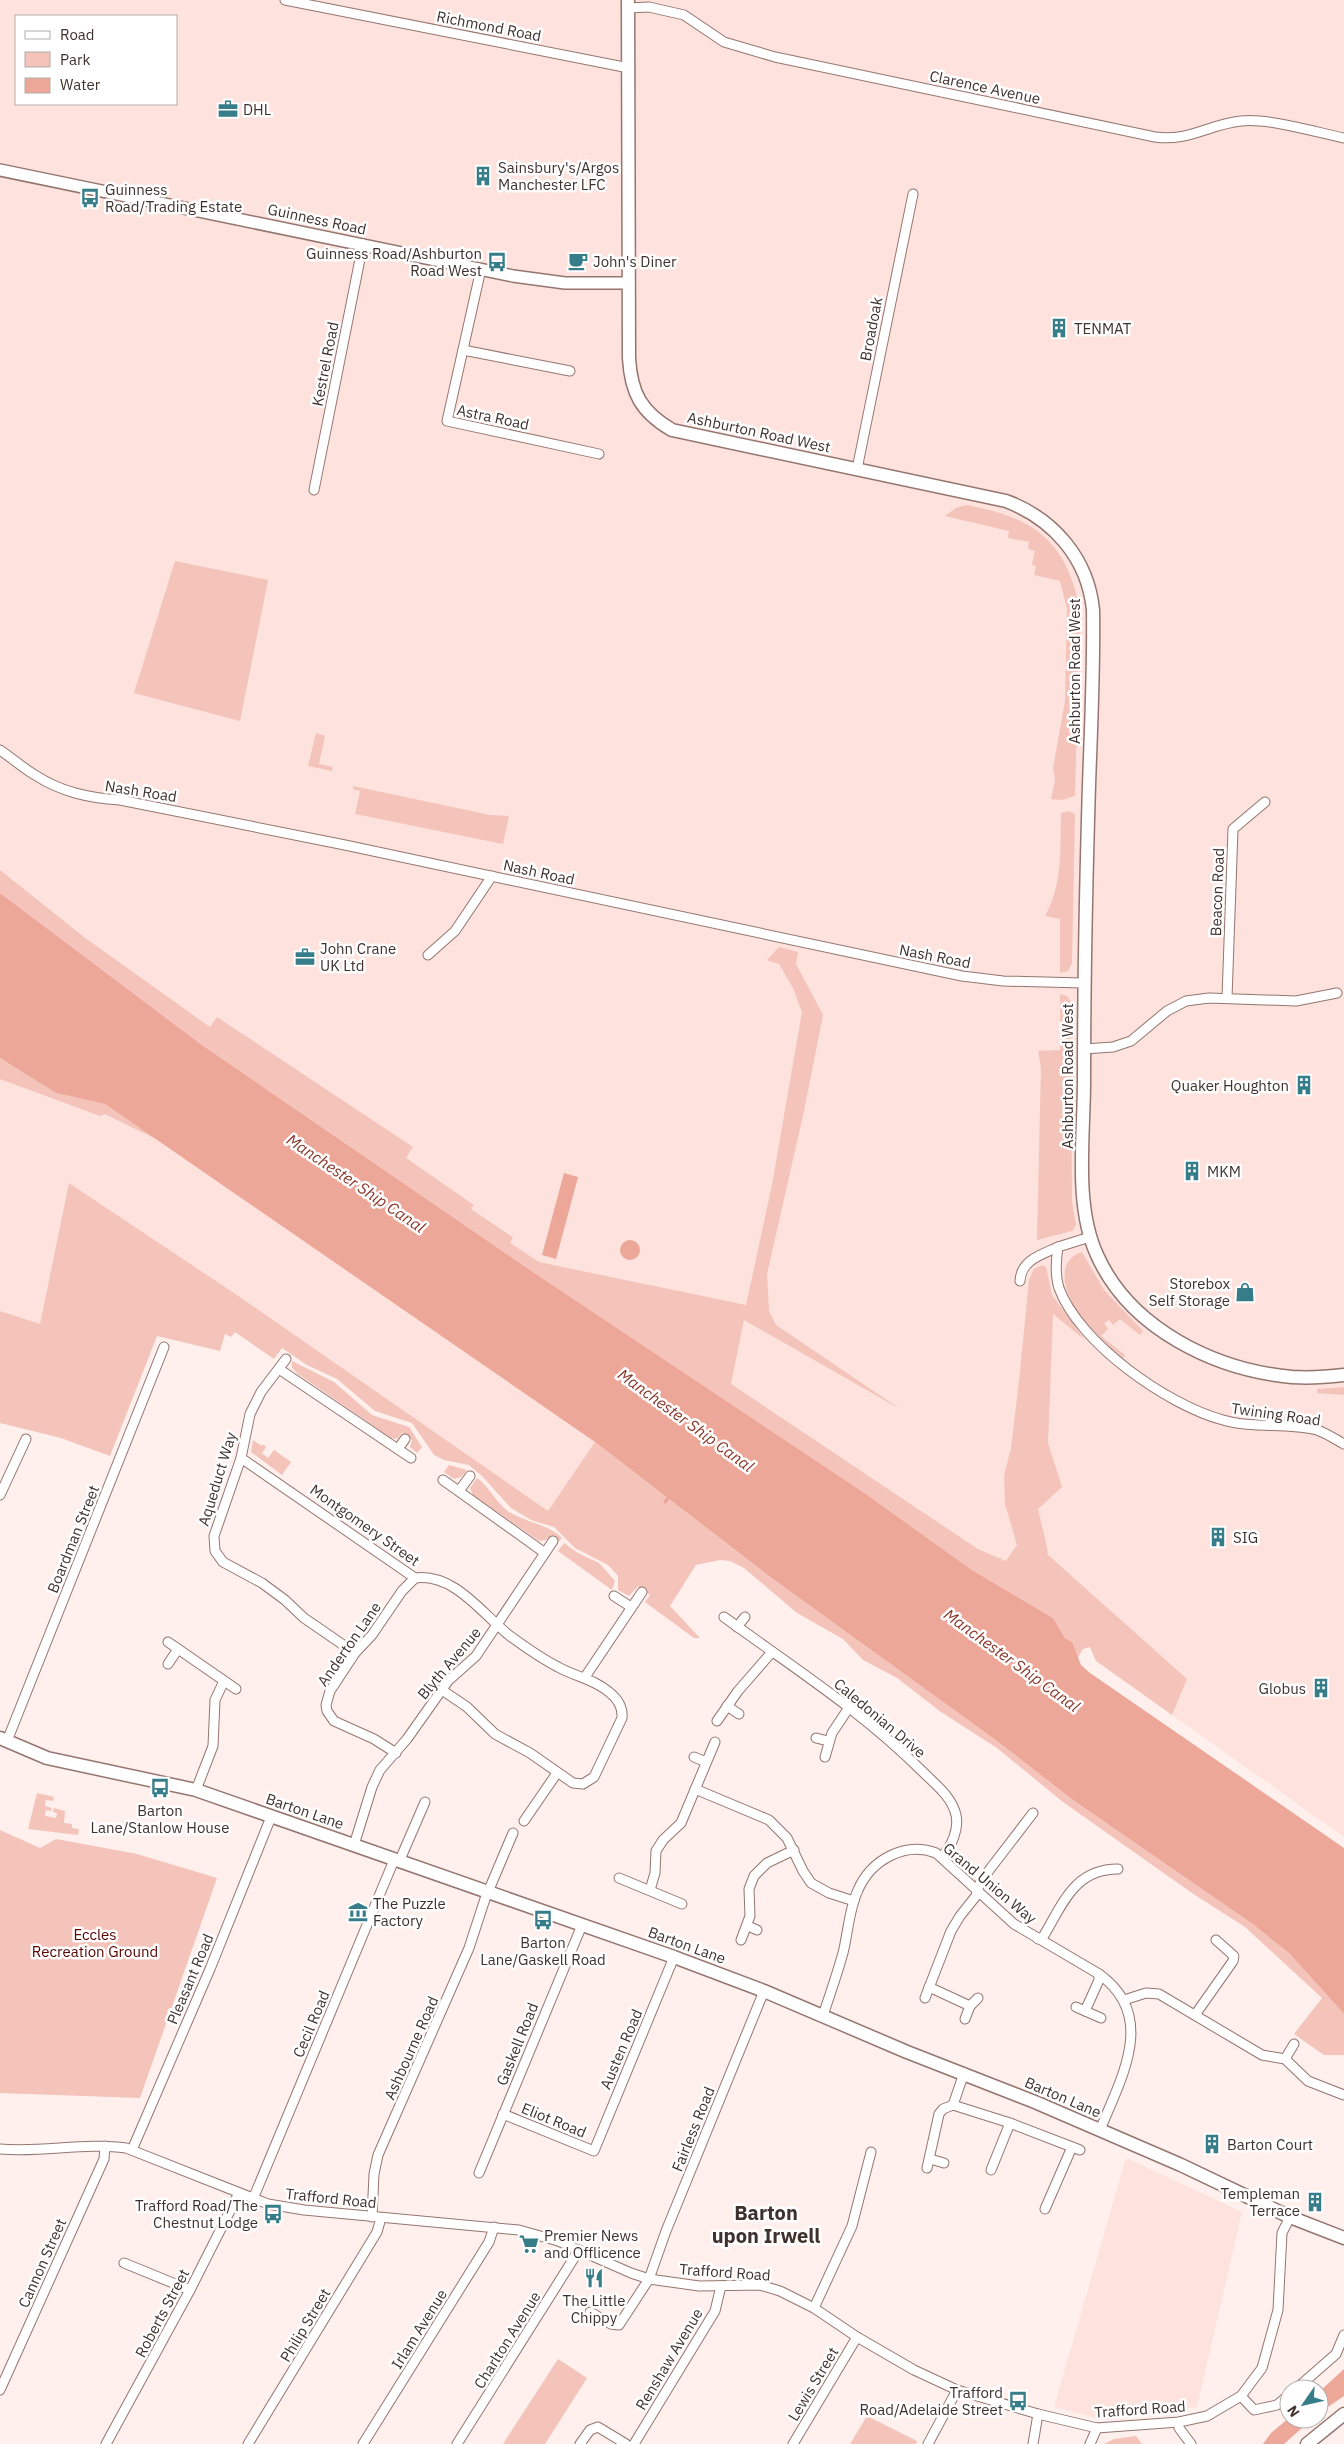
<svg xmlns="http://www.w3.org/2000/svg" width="1344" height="2444" viewBox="0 0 1344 2444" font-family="'IBM Plex Sans',sans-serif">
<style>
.built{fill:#fde2dd;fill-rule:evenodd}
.green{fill:#f4c3b9}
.water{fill:#eda799}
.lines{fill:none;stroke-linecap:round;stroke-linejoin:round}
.stream{stroke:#eda799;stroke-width:3}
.minor-casing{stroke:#95756f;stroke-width:11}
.tertiary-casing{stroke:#95756f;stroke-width:14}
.secondary-casing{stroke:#95756f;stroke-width:15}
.minor{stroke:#fff;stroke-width:9}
.tertiary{stroke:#fff;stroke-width:11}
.secondary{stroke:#fff;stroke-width:12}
.labels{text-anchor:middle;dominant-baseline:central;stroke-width:5;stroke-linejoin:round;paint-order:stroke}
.street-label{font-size:15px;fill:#3f312e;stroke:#fff}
.poi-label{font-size:15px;fill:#3f312e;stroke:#fff;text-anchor:start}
.park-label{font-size:15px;fill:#580400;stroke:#fff}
.water-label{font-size:16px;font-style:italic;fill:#883528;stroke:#fff}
.district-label{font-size:20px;font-weight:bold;fill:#3f312e;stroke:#fff}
</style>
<rect width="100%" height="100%" fill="#fff0ed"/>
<g class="built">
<path d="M0,0H1344V1837L1172,1715L1187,1679L1006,1561L978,1549L731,1384L746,1305L539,1262L509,1243L513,1236L471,1209L473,1204L405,1158L413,1147L217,1017L210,1027L84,937L0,870ZM16,16H176V104H16Z"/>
<polygon points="0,1058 105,1104 595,1442 548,1511 237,1295 69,1183 40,1324 0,1311"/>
<polygon points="1126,2158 1242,2212 1197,2407 1104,2420 1054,2407"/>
</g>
<g class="green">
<path d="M966,505C1033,517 1067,540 1080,611L1075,796L1062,800L1051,799L1055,781L1053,768L1065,701L1067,609L1060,581L1034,575L1036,566L1032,565L1035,551L1028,549L1029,542L1008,538L1009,531L945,516L956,508Z"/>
<polygon points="175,561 268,580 240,721 134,693"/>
<polygon points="316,733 325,736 319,764 333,767 332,771 308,766"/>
<polygon points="353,786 490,815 509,816 503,844 355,814 360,791 353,789"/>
<path d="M1069,811L1075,814L1072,963L1068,971L1060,973V919L1045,916C1063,885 1060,848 1061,813Z"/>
<polygon points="0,870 84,937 210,1027 217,1017 413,1147 406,1158 474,1205 471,1209 513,1237 510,1243 539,1262 746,1305 772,1185 802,1012 793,988 779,964 767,960 779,947 798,952 796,964 823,1015 804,1111 767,1274 769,1311 776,1325 900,1409 744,1320 731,1384 978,1549 1006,1561 1017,1545 1005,1504 1004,1476 1011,1448 1019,1381 1029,1280 1034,1269 1043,1265 1046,1267 1052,1295 1085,1340 1053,1314 1048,1443 1062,1487 1038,1509 1048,1552 1047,1554 1187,1679 1172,1715 1096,1661 1090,1647 1083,1649 1077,1659 1072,1642 1065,1638 1053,1618 972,1570 866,1494 533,1272 202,1045 0,893"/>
<polygon points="1060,994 1067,996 1071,1002 1072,1202 1076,1225 1072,1231 1037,1240 1041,1068 1038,1051 1060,1050"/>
<polygon points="0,1058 56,1093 105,1104 156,1139 105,1114 100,1116 0,1079"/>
<polygon points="69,1183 237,1295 548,1511 595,1442 773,1579 997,1741 1073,1800 1254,1925 1290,1954 1344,2014 1344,2055 1324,2055 1294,2034 1322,1998 1245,1927 1192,1893 1063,1802 997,1748 941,1712 897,1678 863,1660 843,1639 797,1613 744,1568 730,1561 720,1560 696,1565 670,1606 700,1638 694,1638 645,1602 650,1595 638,1586 629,1596 618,1590 618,1576 608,1565 575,1548 554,1527 531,1520 511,1508 482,1476 469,1465 444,1460 434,1455 412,1423 375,1411 337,1379 307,1365 282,1348 274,1359 235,1332 231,1337 225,1334 220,1351 157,1336 110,1456 61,1438 0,1423 0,1311 40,1324"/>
<path d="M1082,1252L1104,1290L1143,1331L1140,1335L1120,1319L1113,1325L1109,1320L1104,1323L1108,1329L1101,1336L1125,1355L1123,1358C1101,1338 1060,1304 1065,1270C1067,1260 1073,1255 1082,1252Z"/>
<polygon points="292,1361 334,1382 372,1415 409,1427 422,1447 417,1453 410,1447 412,1440 402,1433 397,1439 391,1438 298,1374 292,1368"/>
<polygon points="1344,1387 1344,1395 1317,1393 1317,1389"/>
<polygon points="253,1440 262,1446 263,1444 266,1447 262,1453 268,1458 274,1450 291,1462 282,1475 251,1452"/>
<polygon points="449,1465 467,1470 461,1477 454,1479 444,1472"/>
<path d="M477,1478C488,1485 496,1503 509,1512C525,1522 550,1525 562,1538L559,1541L551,1536L546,1540L539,1541L473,1495L470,1488Z"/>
<polygon points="564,1543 578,1553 599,1563 615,1581 612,1590 558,1551"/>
<polygon points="37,1793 54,1797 53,1801 46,1800 45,1806 52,1808 51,1811 46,1810 45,1816 56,1818 57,1813 53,1812 54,1808 65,1811 64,1823 72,1824 72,1828 79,1829 78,1835 28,1829"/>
<polygon points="0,1830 40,1848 56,1839 137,1854 217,1878 140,2098 0,2093"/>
<polygon points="558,2359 587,2378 545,2444 503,2444"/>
<polygon points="867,2416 917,2441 916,2444 850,2444"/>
<polygon points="1136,2436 1142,2444 1104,2444 1114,2439"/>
</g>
<g class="water">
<polygon points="0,893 202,1045 533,1272 866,1494 972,1570 1053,1618 1065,1638 1072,1642 1081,1665 1090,1673 1344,1848 1344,2014 1290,1954 1254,1925 1073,1800 997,1741 773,1579 595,1442 105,1104 56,1093 0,1058"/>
<polygon points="564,1173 578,1177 556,1259 542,1255"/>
<circle cx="630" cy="1250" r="10"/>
<polygon points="1344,2369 1344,2396 1319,2413 1319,2392"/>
<polygon points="1289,2418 1312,2419 1284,2444 1263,2444 1271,2433"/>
</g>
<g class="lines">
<polyline class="stream" points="665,1502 668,1498"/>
<defs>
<g id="minor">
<polyline points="285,0 629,68"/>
<path d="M628,8L649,7L684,15L724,42L775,57L1155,137C1188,142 1210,124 1241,121C1269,118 1315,132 1344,138"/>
<polyline points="481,269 447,421 599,454"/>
<polyline points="463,350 570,371"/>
<polyline points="857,469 913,194"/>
<polyline points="314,490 363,244"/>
<path d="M0,750C12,758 23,768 35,775C61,792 89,798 120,800L345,845L962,976L1003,981L1083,983"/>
<polyline points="428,955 455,931 492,876"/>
<polyline points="1227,998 1233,829 1265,802"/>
<polyline points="1084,1049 1113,1047 1131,1041 1167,1011 1186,1001 1209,998 1296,1001 1337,993"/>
<path d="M1090,1237L1058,1247C1056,1260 1055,1276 1059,1288C1079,1343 1167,1405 1223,1420C1253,1429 1287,1422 1317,1430C1326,1433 1335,1439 1344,1444"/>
<path d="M1020,1281C1021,1260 1041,1255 1058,1247"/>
<polyline points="286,1359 261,1392 250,1414 241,1458 214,1536 215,1551 223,1562 262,1583 285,1600 304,1618 355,1653"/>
<polyline points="279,1369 411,1458"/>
<polyline points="398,1449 405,1439"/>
<path d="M241,1458L415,1578C455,1573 482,1614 510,1636C525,1647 542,1659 558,1667C576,1677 594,1679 609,1692C618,1699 623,1707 622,1718L594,1777L583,1784L573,1783L530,1753L495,1734L467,1707L442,1690"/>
<polyline points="443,1480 545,1553"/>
<polyline points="459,1491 470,1476"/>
<polyline points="0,1495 26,1439"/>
<polyline points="614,1596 631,1607"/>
<path d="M724,1617C794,1668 862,1711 924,1773C936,1785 952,1797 956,1815C959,1829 952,1846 942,1856"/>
<polyline points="737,1627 745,1617"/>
<polyline points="168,1642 236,1689"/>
<polyline points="168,1664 178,1649"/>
<polyline points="585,1677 642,1592"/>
<polyline points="727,1706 739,1714"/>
<polyline points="717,1721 738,1691 772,1652"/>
<polyline points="816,1738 828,1741"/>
<polyline points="7,1741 164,1347"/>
<polyline points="396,1753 374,1739 334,1721 327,1711 326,1705 330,1691 355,1653 372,1635 402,1591 415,1578"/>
<polyline points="694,1757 706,1762"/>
<polyline points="825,1757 832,1733 850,1706"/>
<polyline points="695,1789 769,1820 787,1838 803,1871 811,1883 829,1893 854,1901"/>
<polyline points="196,1790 213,1746 215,1700 224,1681"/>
<polyline points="524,1821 557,1773"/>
<polyline points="354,1845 372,1787 380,1770 407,1739 448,1681 476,1656 553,1541"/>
<polyline points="399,1862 425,1802"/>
<polyline points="619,1878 682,1904"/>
<polyline points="650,1890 655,1873 656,1851 663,1840 681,1823 715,1742"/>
<polyline points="748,1926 757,1930"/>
<path d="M1038,1939L1043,1937C1063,1904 1074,1869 1118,1869"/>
<polyline points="741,1940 750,1916 749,1889 754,1876 767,1863 794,1850"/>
<polyline points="929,1987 970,2006"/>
<polyline points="925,1998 951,1931 960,1916 976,1896 979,1885 990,1869 1033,1813"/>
<polyline points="1124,2000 1146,1993 1159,1994 1262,2055 1285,2059 1308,2081 1344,2095"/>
<polyline points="1076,2007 1101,2018"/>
<polyline points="1085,2011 1099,1980 1099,1974"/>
<path d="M823,2015C830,1995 837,1974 843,1953C848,1933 849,1909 858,1890C871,1860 905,1841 936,1853L1014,1924L1099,1974C1158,2016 1121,2078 1100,2130"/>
<polyline points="1195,2015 1233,1961 1234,1956 1216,1940"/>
<polyline points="965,2019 970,2006 978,1998"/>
<polyline points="1285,2059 1294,2044"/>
<polyline points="953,2105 964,2073"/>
<polyline points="503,2114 594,2151 674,1957"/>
<path d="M0,2149C42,2153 85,2142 126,2148L268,2204L304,2210L519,2230L558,2241L631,2273L649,2279L699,2286L760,2285L780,2291L814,2308L857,2337L914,2370L957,2390L1038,2414L1097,2428L1179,2422L1207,2416L1241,2396L1262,2368L1278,2310L1282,2233L1290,2217"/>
<polyline points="132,2150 210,1969 271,1817"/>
<polyline points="930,2159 944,2163"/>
<polyline points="927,2168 939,2114 943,2109 953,2105 1010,2123 1080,2150"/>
<polyline points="991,2170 1010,2123"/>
<polyline points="479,2173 582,1925"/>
<polyline points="253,2199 394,1860"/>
<polyline points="1045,2209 1072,2147"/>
<polyline points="372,2217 374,2174 378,2155 469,1948 485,1899 513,1833"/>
<polyline points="124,2263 190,2290"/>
<polyline points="814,2308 852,2226 871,2152"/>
<polyline points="590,2312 611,2324 619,2325 649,2279 666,2231 764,1991"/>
<polyline points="1296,2389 1336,2354 1344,2335"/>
<polyline points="0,2390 104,2159 105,2146"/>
<polyline points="1241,2396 1254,2410 1277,2405 1289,2395"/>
<polyline points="1179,2422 1179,2428 1191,2444"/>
<polyline points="106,2444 190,2290 239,2193"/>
<polyline points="248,2444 377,2232 381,2218"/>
<polyline points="363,2444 489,2242 494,2227"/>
<polyline points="457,2444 579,2250"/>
<polyline points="580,2444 590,2430 598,2427 626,2444"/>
<polyline points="634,2444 715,2311 721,2286"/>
<polyline points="793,2444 857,2337"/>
<polyline points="928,2444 957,2390"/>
<polyline points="1033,2444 1038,2414"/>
<polyline points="1090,2444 1097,2428"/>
</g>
<polyline id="tertiary" points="0,170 513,276 565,283 629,283"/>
<g id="secondary">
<path d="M628,0L629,358C631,393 641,412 672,430L1006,501C1054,519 1088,559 1093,610C1094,669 1091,727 1089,785C1086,884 1084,983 1084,1082C1084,1137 1074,1205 1097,1255C1130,1329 1215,1370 1292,1377C1309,1378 1327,1377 1344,1375"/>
<polyline points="0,1738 47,1758 196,1790 674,1957 764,1991 907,2052 1035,2102 1181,2165 1290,2217 1344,2238"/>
<polyline points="1307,2444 1344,2414"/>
</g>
</defs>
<use href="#minor" class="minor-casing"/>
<use href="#tertiary" class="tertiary-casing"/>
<use href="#secondary" class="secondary-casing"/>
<use href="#minor" class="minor"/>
<use href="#tertiary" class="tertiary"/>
<use href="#secondary" class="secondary"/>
</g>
<defs>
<symbol id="office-bare" viewBox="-9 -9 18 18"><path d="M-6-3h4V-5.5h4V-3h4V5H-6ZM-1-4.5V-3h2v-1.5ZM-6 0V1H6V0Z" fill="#377d89" stroke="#fff" stroke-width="2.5" paint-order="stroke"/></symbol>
<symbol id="building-bare" viewBox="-9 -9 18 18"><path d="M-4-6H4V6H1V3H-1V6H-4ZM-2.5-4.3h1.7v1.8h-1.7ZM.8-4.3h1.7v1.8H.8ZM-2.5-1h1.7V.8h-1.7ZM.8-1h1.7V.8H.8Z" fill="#377d89" stroke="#fff" stroke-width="2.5" paint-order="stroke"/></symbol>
<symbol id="bus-bare" viewBox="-9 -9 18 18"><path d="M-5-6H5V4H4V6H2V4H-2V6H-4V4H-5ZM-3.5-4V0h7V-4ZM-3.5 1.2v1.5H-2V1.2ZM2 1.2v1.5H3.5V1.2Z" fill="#377d89" stroke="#fff" stroke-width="2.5" paint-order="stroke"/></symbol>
<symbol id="cafe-bare" viewBox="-9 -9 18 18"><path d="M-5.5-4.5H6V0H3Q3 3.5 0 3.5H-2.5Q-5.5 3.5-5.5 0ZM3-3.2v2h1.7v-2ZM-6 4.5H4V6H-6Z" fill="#377d89" stroke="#fff" stroke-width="2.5" paint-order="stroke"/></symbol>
<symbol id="shop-bare" viewBox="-9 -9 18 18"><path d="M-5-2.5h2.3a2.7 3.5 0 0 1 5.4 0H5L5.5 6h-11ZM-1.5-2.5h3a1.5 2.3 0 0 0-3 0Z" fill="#377d89" stroke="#fff" stroke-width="2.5" paint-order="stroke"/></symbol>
<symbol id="museum-bare" viewBox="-9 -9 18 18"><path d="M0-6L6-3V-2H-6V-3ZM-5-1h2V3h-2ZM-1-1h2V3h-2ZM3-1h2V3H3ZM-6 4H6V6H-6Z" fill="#377d89" stroke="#fff" stroke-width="2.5" paint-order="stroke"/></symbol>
<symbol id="supermarket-bare" viewBox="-9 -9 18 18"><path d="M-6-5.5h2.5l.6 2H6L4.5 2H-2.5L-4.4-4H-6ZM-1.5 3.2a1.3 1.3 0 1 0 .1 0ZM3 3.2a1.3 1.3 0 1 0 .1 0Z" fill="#377d89" stroke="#fff" stroke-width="2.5" paint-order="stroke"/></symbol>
<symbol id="restaurant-bare" viewBox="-9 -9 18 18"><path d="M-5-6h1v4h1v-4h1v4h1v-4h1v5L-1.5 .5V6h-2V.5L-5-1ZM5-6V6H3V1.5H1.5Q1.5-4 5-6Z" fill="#377d89" stroke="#fff" stroke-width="2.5" paint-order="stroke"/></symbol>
</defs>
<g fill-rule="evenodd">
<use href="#office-bare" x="214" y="95" width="28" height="28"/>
<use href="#building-bare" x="469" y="162" width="28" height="28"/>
<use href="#bus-bare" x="76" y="184" width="28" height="28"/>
<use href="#cafe-bare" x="564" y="247" width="28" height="28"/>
<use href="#bus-bare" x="483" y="248" width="28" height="28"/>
<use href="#building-bare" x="1045" y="314" width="28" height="28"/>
<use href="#office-bare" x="291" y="943" width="28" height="28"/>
<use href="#building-bare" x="1290" y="1071" width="28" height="28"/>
<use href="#building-bare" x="1178" y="1157" width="28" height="28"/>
<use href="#shop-bare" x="1231" y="1278" width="28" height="28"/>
<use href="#building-bare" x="1204" y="1523" width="28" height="28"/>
<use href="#building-bare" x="1307" y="1674" width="28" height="28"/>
<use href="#bus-bare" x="146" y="1774" width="28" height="28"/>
<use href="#museum-bare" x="344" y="1898" width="28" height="28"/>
<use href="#bus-bare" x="529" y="1906" width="28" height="28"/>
<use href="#building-bare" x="1198" y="2130" width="28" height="28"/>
<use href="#building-bare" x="1301" y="2188" width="28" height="28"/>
<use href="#bus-bare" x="259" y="2200" width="28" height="28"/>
<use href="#supermarket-bare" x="515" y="2230" width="28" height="28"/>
<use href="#restaurant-bare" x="580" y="2264" width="28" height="28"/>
<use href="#bus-bare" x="1004" y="2387" width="28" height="28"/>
</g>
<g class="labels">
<g class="street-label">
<text transform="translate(489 26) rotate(11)">Richmond Road</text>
<text transform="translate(985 87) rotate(12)">Clarence Avenue</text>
<text transform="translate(317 219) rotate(12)">Guinness Road</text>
<text transform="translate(871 329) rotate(-79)">Broadoak</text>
<text transform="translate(325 364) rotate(-79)">Kestrel Road</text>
<text transform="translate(493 417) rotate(12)">Astra Road</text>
<text transform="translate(759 432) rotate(12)">Ashburton Road West</text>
<text transform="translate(1074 671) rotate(-90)">Ashburton Road West</text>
<text transform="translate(141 791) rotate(9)">Nash Road</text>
<text transform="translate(539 872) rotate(12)">Nash Road</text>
<text transform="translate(1217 892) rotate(-88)">Beacon Road</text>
<text transform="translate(935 956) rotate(11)">Nash Road</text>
<text transform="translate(1067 1076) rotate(-90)">Ashburton Road West</text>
<text transform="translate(1276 1414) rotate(8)">Twining Road</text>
<text transform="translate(217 1479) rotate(-73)">Aqueduct Way</text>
<text transform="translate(365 1525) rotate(35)">Montgomery Street</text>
<text transform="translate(73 1539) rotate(-68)">Boardman Street</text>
<text transform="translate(349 1644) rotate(-55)">Anderton Lane</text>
<text transform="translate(449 1663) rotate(-50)">Blyth Avenue</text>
<text transform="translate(880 1718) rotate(40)">Caledonian Drive</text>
<text transform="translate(305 1811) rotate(19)">Barton Lane</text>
<text transform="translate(990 1883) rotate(40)">Grand Union Way</text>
<text transform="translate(687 1945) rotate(20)">Barton Lane</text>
<text transform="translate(190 1979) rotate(-67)">Pleasant Road</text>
<text transform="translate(311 2024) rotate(-67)">Cecil Road</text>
<text transform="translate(517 2044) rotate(-68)">Gaskell Road</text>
<text transform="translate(411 2048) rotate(-66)">Ashbourne Road</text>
<text transform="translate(621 2049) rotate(-67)">Austen Road</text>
<text transform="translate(1063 2097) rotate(23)">Barton Lane</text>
<text transform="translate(554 2120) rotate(22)">Eliot Road</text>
<text transform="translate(693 2129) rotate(-68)">Fairless Road</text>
<text transform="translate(331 2198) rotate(6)">Trafford Road</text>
<text transform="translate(42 2263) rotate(-66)">Cannon Street</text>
<text transform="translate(725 2272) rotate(4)">Trafford Road</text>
<text transform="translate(162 2313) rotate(-62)">Roberts Street</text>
<text transform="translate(305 2325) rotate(-59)">Philip Street</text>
<text transform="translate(419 2329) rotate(-58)">Irlam Avenue</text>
<text transform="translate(507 2340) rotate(-58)">Charlton Avenue</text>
<text transform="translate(669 2359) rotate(-59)">Renshaw Avenue</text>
<text transform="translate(813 2384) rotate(-59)">Lewis Street</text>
<text transform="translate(1140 2409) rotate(-4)">Trafford Road</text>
</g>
<g class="poi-label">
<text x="243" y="109">DHL</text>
<text x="498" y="167">Sainsbury's/Argos<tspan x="498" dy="17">Manchester LFC</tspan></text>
<text x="105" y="189">Guinness<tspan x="105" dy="17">Road/Trading Estate</tspan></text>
<text x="482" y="253" text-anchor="end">Guinness Road/Ashburton<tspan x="482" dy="17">Road West</tspan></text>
<text x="593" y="261">John's Diner</text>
<text x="1074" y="328">TENMAT</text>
<text x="320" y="948">John Crane<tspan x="320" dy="17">UK Ltd</tspan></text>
<text x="1289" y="1085" text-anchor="end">Quaker Houghton</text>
<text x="1207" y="1171">MKM</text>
<text x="1230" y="1283" text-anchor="end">Storebox<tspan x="1230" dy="17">Self Storage</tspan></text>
<text x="1233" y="1537">SIG</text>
<text x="1306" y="1688" text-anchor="end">Globus</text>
<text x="160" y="1810" text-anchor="middle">Barton<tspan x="160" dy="17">Lane/Stanlow House</tspan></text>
<text x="373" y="1903">The Puzzle<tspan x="373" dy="17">Factory</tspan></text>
<text x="543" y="1942" text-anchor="middle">Barton<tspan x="543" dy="17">Lane/Gaskell Road</tspan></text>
<text x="1227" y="2144">Barton Court</text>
<text x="1300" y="2193" text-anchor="end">Templeman<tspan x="1300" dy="17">Terrace</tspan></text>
<text x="258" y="2205" text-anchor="end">Trafford Road/The<tspan x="258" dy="17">Chestnut Lodge</tspan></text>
<text x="544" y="2235">Premier News<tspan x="544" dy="17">and Offlicence</tspan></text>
<text x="594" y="2300" text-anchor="middle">The Little<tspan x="594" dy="17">Chippy</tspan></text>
<text x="1003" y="2392" text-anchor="end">Trafford<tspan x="1003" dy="17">Road/Adelaide Street</tspan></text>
</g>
<g class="park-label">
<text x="95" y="1934">Eccles<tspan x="95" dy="17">Recreation Ground</tspan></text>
</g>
<g class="water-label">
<text transform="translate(356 1183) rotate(34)">Manchester Ship Canal</text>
<text transform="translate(686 1420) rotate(36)">Manchester Ship Canal</text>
<text transform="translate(1012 1660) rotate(36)">Manchester Ship Canal</text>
</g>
<g class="district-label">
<text x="766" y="2212">Barton<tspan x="766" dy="23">upon Irwell</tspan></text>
</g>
</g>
<rect x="15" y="15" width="162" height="90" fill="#ffffff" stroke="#b2adab"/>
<rect x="25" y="31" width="25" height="8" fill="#ffffff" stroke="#b2adab"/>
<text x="60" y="40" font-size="15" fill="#3f312e">Road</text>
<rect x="25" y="52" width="25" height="15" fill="#f4c3b9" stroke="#b2adab"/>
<text x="60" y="65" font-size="15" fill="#3f312e">Park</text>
<rect x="25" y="78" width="25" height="15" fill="#eda799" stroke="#b2adab"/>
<text x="60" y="90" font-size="15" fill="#3f312e">Water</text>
<g transform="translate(1304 2404) rotate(236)"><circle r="24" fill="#ffffff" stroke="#b2adab"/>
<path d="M0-4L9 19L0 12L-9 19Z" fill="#377d89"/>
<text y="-8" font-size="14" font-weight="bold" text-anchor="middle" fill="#3f312e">N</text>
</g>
</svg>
